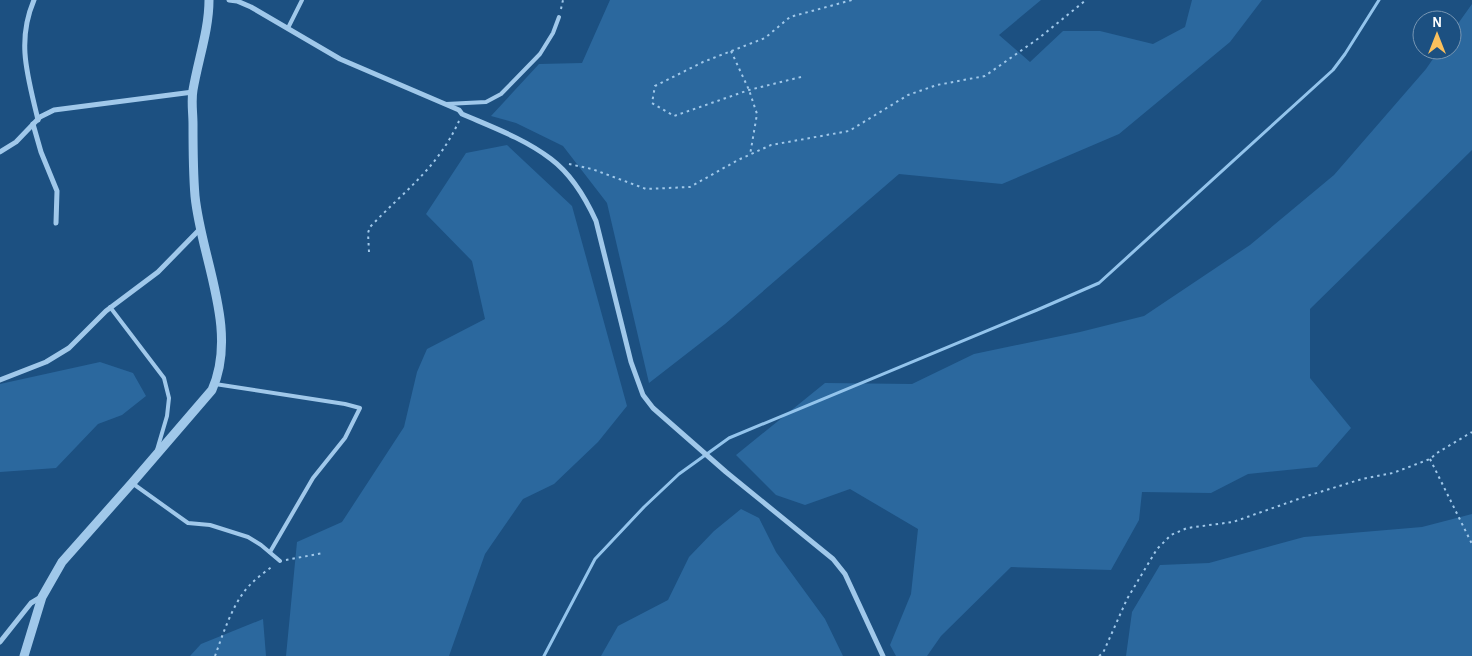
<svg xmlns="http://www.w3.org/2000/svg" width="1472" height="656" viewBox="0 0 1472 656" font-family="'Alegreya Sans',sans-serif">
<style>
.green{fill:#2b689e}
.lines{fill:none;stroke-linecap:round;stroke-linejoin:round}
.stream{stroke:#93c4ec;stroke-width:3}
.path{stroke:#a0c8ea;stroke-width:2;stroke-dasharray:2.5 4;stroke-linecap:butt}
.service{stroke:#a0c8ea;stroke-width:4}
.minor{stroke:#a0c8ea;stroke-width:5}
.tertiary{stroke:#a0c8ea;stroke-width:9}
</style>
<rect width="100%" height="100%" fill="#1c5081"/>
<g class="green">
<polygon points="610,0 1041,0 999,35 1030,62 1063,31 1100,31 1153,44 1185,27 1192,0 1262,0 1230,42 1119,134 1002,184 899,174 725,324 649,383 607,203 563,146 516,123 491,116 539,64 582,63"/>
<polygon points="1472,4 1472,150 1310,309 1310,378 1351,428 1317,467 1248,474 1211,493 1142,492 1139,520 1111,570 1011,567 941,636 927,656 896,656 890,645 911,594 918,529 850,489 805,505 776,495 736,455 825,383 912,384 974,354 1080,332 1144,316 1250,245 1334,175 1426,69 1439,50 1452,50 1452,32"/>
<polygon points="507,145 572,206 627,406 598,442 554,484 523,499 485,554 449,656 286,656 297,542 342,522 404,427 417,372 427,349 485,319 472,261 426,214 466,153"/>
<polygon points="100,362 133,373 146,396 122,415 98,424 56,468 0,472 0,384"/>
<polygon points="741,509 759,518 776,552 825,619 843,656 601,656 618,626 668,600 689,557 714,531"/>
<polygon points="1472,514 1472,656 1126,656 1132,612 1160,565 1209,563 1304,537 1422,527"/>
<polygon points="263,619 266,656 190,656 201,644"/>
</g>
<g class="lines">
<polyline class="stream" points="544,656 595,559 644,507 679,474 729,438 1037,310 1099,283 1333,70 1345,54 1379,0"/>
<g class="path">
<polyline points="561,9 563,0"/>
<polyline points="731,51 749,90 757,114 750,155"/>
<polyline points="801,77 749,90 674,116 652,103 655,86 703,62 765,38 790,17 852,0"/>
<polyline points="569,164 592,169 646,189 690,187 738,160 771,145 849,131 908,95 937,85 985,76 1039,38 1086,0"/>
<path d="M369,252L368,233L370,227C405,190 437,169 459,121"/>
<polyline points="1430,459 1472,544"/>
<polyline points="286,560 323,553"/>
<path d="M215,656C223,634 234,599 252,583C258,577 266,571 273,566"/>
<polyline points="1099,656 1103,653 1127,599 1157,549 1171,535 1187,528 1233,522 1307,496 1362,479 1393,473 1430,459 1437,453 1472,432"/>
</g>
<g class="service">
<polyline points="288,28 302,0"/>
<polyline points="446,104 486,102 501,94 540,54 553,33 559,17"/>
<polyline points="110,307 164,378 169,398 167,416 157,450"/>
<polyline points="215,384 345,404 360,408 345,438 313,478 270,552"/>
<polyline points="132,483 188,523 210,525 248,537 261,545 280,561"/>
</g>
<g class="minor">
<path d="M34,0C16,42 28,77 38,120"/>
<path d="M229,0L237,1L251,7L340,59L459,110L462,114C492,127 525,139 551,159C571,174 586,199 596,221L631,362L643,395L653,408L726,472L833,559L845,574L883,656"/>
<polyline points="33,124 41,152 57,191 56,223"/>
<polyline points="0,152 16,142 40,117 54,110 193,92"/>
<polyline points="0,380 46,362 69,348 106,311 158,272 200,229"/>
<polyline points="0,642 31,603 41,597"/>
</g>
<path class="tertiary" d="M24,656L42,597L62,562L132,483L212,390C239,330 201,258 195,196C193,172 193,148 193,124C193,113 191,101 193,90C198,60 209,30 209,0"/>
</g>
<g transform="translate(1437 35)"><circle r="24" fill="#1c5081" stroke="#7796b3"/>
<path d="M0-4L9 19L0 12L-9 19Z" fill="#fac05d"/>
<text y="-8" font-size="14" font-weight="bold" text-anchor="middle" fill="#ffffff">N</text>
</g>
</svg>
